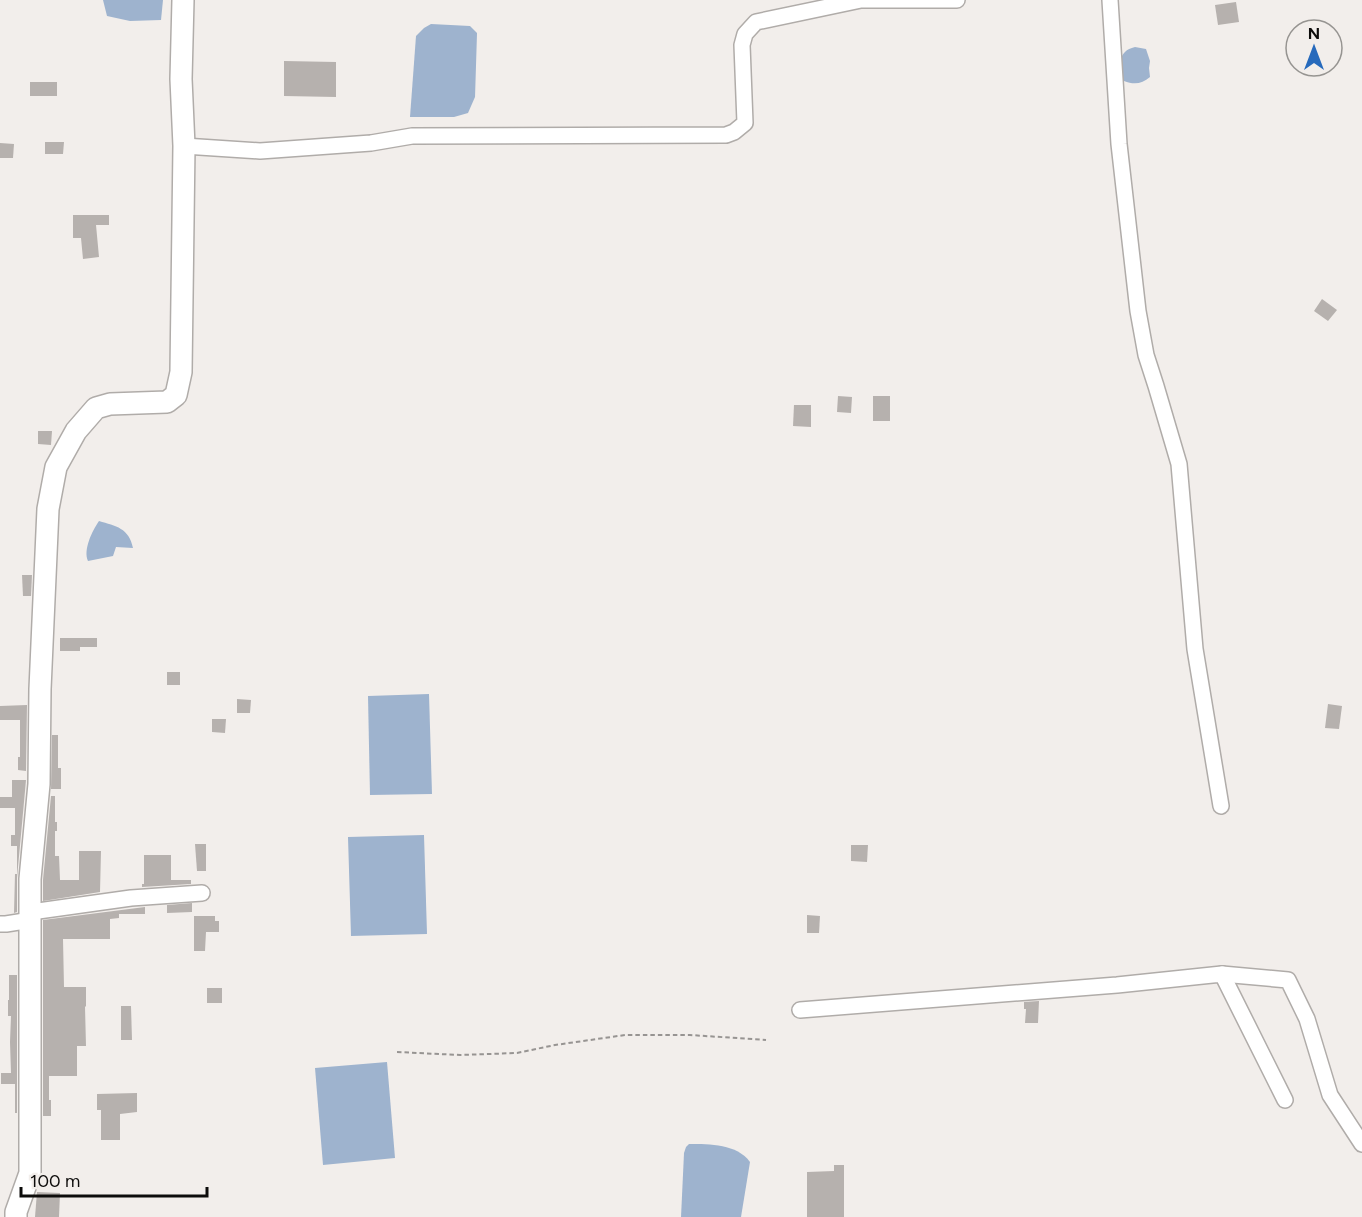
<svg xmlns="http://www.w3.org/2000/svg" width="1362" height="1217" viewBox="0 0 1362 1217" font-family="Figtree,sans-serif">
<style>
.water{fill:#9eb3ce}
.building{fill:#b6b1ae}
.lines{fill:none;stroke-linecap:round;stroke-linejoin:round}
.minor-casing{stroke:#b0aca9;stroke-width:18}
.secondary-casing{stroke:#b0aca9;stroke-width:24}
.path{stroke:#979492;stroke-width:2;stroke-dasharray:4.5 3;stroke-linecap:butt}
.minor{stroke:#fff;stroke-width:15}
.secondary{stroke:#fff;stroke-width:21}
</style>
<rect width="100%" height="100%" fill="#f2eeeb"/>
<g class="water">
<polygon points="103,0 163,0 161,20 130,21 107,16"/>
<polygon points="431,24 470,26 477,33 475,97 468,113 454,117 410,117 416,36 424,28"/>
<path d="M1135,47L1146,49L1150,61L1149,68L1150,77C1142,84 1134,85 1124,81C1119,66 1117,51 1135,47Z"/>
<path d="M99,521C116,526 129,528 133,548L116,547L113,556L88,561C83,550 92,531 99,521Z"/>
<polygon points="429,694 432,794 370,795 368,696"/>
<polygon points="424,835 427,934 351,936 348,837"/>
<polygon points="387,1062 395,1158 323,1165 315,1068"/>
<path d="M689,1144C710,1144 737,1144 750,1162L741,1217H681L684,1153L686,1147Z"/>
</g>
<g class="building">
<polygon points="1236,2 1239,22 1218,25 1215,5"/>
<polygon points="284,61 336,62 336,97 284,96"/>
<rect x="30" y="82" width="27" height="14"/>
<polygon points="45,142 64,142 63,154 45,154"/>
<polygon points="0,143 14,144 13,158 0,158"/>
<polygon points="73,215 109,215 109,225 96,225 99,257 83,259 81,238 73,238"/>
<polygon points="1322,299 1337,310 1328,321 1314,311"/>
<polygon points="838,396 852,397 851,413 837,412"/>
<rect x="873" y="396" width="17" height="25"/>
<polygon points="794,405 811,405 811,427 793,426"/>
<polygon points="38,431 52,431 51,445 38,444"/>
<polygon points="22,575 32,575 31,596 23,596"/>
<polygon points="60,638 97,638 97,647 80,647 80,651 60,651"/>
<rect x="167" y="672" width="13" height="13"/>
<polygon points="237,699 251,700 250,713 237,713"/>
<polygon points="1328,704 1342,706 1339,729 1325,728"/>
<polygon points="27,705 26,771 18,770 18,757 20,757 20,720 0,720 0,706"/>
<polygon points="212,719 226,719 225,733 212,732"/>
<polygon points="52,735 58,735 58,768 61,768 61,789 51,789"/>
<polygon points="12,780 26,780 17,878 17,912 14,913 15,874 17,874 17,846 11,846 11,835 15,835 15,808 0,808 0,797 12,797"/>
<polygon points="51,796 55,796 55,822 57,822 57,831 55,831 55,856 59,856 60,880 79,880 79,851 101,851 100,892 43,901 43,880"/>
<polygon points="195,844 206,844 206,871 197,871"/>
<polygon points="851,845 868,845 867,862 851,861"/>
<polygon points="144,855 171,855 171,880 191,880 191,884 142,887 142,884 144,884"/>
<polygon points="192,903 192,912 167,913 167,905"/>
<polygon points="145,907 145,914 119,914 119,918 110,919 110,939 63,939 64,987 86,987 86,1006 85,1007 86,1046 77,1046 77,1076 49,1076 49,1100 51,1100 51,1116 43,1116 43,920"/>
<polygon points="807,915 820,916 819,933 807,933"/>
<polygon points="194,916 215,916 215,921 219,921 219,932 206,932 205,951 194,951"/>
<polygon points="9,975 17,975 17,1113 15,1113 15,1084 1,1084 1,1073 11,1073 10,1042 11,1016 8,1016 8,1000 9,1000"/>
<rect x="207" y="988" width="15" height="15"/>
<polygon points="1039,1001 1038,1023 1025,1023 1026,1009 1024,1009 1024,1002"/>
<polygon points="121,1006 131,1006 132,1040 121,1040"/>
<polygon points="137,1093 137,1112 120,1114 120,1140 101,1140 101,1110 97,1110 97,1094"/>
<polygon points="834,1165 844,1165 844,1217 807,1217 807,1172 834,1171"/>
<polygon points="37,1192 60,1193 59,1217 35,1217"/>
</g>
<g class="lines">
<defs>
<g id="minor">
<polyline points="1110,0 1119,144 1138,311 1146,355 1156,386 1179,464 1195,649 1221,806"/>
<polyline points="184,146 260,151 371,143 412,136 726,135 734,132 745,123 742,45 745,34 756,22 861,0 957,0"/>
<polyline points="31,912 131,898 202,893"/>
<polyline points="0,924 6,924 31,920"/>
<polyline points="1222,974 1288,980 1307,1019 1330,1095 1362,1144"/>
<polyline points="800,1010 1117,985 1222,974 1285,1100"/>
</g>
<polyline id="secondary" points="16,1217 16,1212 30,1173 30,879 39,784 40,689 48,509 56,467 76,431 96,408 110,404 167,402 176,395 181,372 184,146 181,79 183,0"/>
</defs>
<use href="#minor" class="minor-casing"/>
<use href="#secondary" class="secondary-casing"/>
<polyline class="path" points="397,1052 460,1055 517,1053 555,1045 625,1035 690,1035 766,1040"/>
<use href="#minor" class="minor"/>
<use href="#secondary" class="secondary"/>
</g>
<g transform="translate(1314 48)"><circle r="28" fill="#f2eeeb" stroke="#969491" stroke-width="1.5"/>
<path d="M0-4.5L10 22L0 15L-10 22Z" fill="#276abc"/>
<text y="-9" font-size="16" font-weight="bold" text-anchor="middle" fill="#0d0c0b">N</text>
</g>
<path d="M21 1187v9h186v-9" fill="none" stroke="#0d0c0b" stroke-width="3"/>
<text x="30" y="1187" font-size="18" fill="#0d0c0b" stroke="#f2eeeb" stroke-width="4.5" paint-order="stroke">100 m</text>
</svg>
